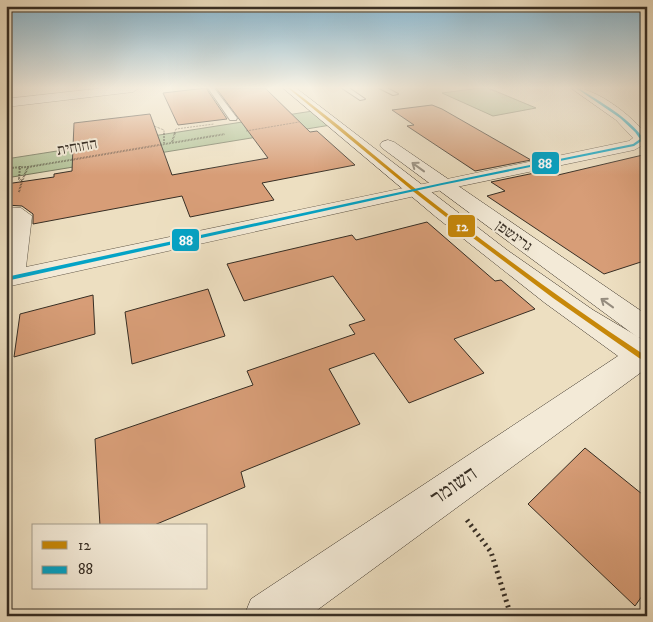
<svg xmlns="http://www.w3.org/2000/svg" width="653" height="622" viewBox="0 0 653 622" font-family="'IM FELL DW Pica','Frank Ruhl Libre',serif">
<style>
.green{fill:#b2c398;stroke:#74785e}
.building{fill:#d79d77;stroke:#372e24}
.lines{fill:none;stroke-linecap:round;stroke-linejoin:round}
.lane-casing{stroke:#645a4b;stroke-width:2}
.street-casing{stroke:#645a4b;stroke-width:1}
.secondary-casing{stroke:#372e24;stroke-width:1}
.path-far2{stroke:#372e24;stroke-width:1;stroke-dasharray:0.5 1;stroke-linecap:butt}
.path-far1{stroke:#372e24;stroke-width:2;stroke-dasharray:0.5 1;stroke-linecap:butt}
.path{stroke:#372e24;stroke-width:5;stroke-dasharray:2 4;stroke-linecap:butt}
.lane{fill:#f3ead7;fill-rule:evenodd}
.street{fill:#f3ead7;fill-rule:evenodd}
.secondary{fill:#f3ead7;fill-rule:evenodd}
.bus-1-casing{stroke:#f3ead7;stroke-width:4}
.bus-2-casing{stroke:#f3ead7;stroke-width:4}
.bus-1{fill:#c78809;fill-rule:evenodd}
.bus-2{fill:#03a3c6;fill-rule:evenodd}
.oneway{stroke:#958c7e}
.labels{text-anchor:middle;dominant-baseline:central;stroke-width:4;stroke-linejoin:round;paint-order:stroke}
.far-street-label{font-size:15px;fill:#372e24;stroke:#f3ead7}
.near-street-label{font-size:21px;fill:#372e24;stroke:#f3ead7}
.line-badge{stroke:#f3ead7;stroke-width:2}
.badge-label{font-size:14px;text-anchor:middle;font-weight:bold;fill:#fff}
</style>
<rect width="100%" height="100%" fill="#eddfc1"/>
<filter id="stains"><feTurbulence type="fractalNoise" baseFrequency=".004" numOctaves="4"/><feColorMatrix values="0 0 0 0 .2 0 0 0 0 .09 0 0 0 0 .02 0 0 0 .5 -.17"/></filter>
<radialGradient id="worn" r=".72"><stop offset=".6" stop-color="#630" stop-opacity="0"/><stop offset="1" stop-color="#630" stop-opacity=".3"/></radialGradient>
<g class="green">
<polygon points="480,88 488,88 536,108 493,116 442,93"/>
<polygon points="319,110 337,124 6,178 6,159"/>
</g>
<g class="building">
<polygon points="206,88 227,119 178,125 163,93"/>
<polygon points="216,88 265,88 310,132 317,131 355,165 262,183 274,200 190,217 182,196 33,224 33,214 22,206 6,205 6,184 54,177 54,174 72,171 74,123 150,114 172,175 268,158"/>
<polygon points="432,105 442,109 531,160 475,171 407,126 414,125 392,110"/>
<polygon points="647,154 647,260 604,274 487,196 505,191 491,182 549,170 558,175"/>
<polygon points="427,222 495,281 501,280 535,309 454,339 484,373 409,403 374,353 329,369 360,424 241,472 245,487 152,526 100,526 95,439 253,385 247,371 355,334 349,325 365,320 333,276 244,301 227,264 352,235 356,240"/>
<polygon points="208,289 225,336 132,364 125,312"/>
<polygon points="93,295 95,334 14,357 20,314"/>
<polygon points="585,448 647,498 647,589 635,606 528,504"/>
</g>
<g class="lines">
<defs>
<g id="lane">
<polygon points="208,88 214,88 237,118 236,120 230,120"/>
<polygon points="342,88 349,88 365,99 360,100"/>
<polygon points="379,88 387,88 398,94 393,95"/>
</g>
<g id="street">
<polygon points="104,88 139,88 133,92 6,107 6,99"/>
<path d="M571,88C595,86 632,116 647,135V143L634,150L442,190L6,287V243L11,219H6V207L21,208L32,216L26,267L629,141L633,138L616,120Z"/>
</g>
<g id="secondary">
<polygon points="283,88 296,88 507,250 593,310 647,342 647,368 309,616 244,616 251,599 618,356 545,303 436,217"/>
<polygon points="388,140 394,142 647,315 647,340 637,337 382,148 380,145 382,142"/>
</g>
</defs>
<use href="#lane" class="lane-casing"/>
<use href="#street" class="street-casing"/>
<use href="#secondary" class="secondary-casing"/>
<g class="path-far2">
<polyline points="154,126 164,130 164,134"/>
<polyline points="246,131 299,122"/>
<polyline points="174,134 176,129 214,124"/>
</g>
<g class="path-far1">
<polyline points="164,133 164,143"/>
<polyline points="172,142 175,133"/>
<polyline points="6,168 28,167 225,134"/>
<polyline points="22,181 28,167"/>
<polyline points="19,192 22,181 19,179 20,166"/>
</g>
<polyline class="path" points="467,520 491,552 511,616"/>
<use href="#lane" class="lane"/>
<use href="#street" class="street"/>
<use href="#secondary" class="secondary"/>
<defs>
<path id="bus-1" d="M288,88H290C334,120 374,156 417,190C490,247 566,303 643,354L644,356L643,358L641,359L639,358L553,298L469,235L414,192Z"/>
<path id="bus-2" d="M576,88H578C602,103 627,116 644,139L643,140L634,146L442,185L6,281V277L442,183L633,144L640,139L635,132L620,118Z"/>
</defs>
<use href="#bus-1" class="bus-1-casing"/>
<use href="#bus-2" class="bus-2-casing"/>
<use href="#bus-1" class="bus-1"/>
<use href="#bus-2" class="bus-2"/>
</g>
<defs><path id="oneway-shaft" d="M-6 0H5M1.5-3L5.5 0L1.5 3" fill="none" stroke-width="1.6" stroke-linecap="round" stroke-linejoin="round" transform="scale(1.25)"/></defs>
<g class="oneway">
<use href="#oneway-shaft" transform="translate(418 167) rotate(-144)"/>
<use href="#oneway-shaft" transform="translate(607 303) rotate(-144)"/>
</g>
<linearGradient id="sky" x2="0" y2="1"><stop stop-color="#88b8d2"/><stop offset="0.5" stop-color="#f7f1e3"/><stop offset="1" stop-color="#f7f1e3" stop-opacity="0"/></linearGradient>
<rect width="653" height="175" fill="url(#sky)"/>
<g class="labels">
<g class="far-street-label">
<text transform="translate(77 147) rotate(-10)">החוחית</text>
<text transform="translate(514 236) rotate(36)">גרינשפן</text>
</g>
<g class="near-street-label">
<text transform="translate(454 486) rotate(-35)">השומר</text>
</g>
</g>
<g class="line-badge">
<rect x="531" y="151" width="29" height="24" rx="5" fill="#03a3c6"/>
<rect x="447" y="214" width="29" height="24" rx="5" fill="#c78809"/>
<rect x="171" y="228" width="29" height="24" rx="5" fill="#03a3c6"/>
</g>
<g class="badge-label">
<text x="545" y="168">88</text>
<text x="462" y="231">12</text>
<text x="186" y="245">88</text>
</g>
<rect width="653" height="622" fill="none" stroke="#eddfc1" stroke-width="25"/>
<rect x="8" y="8" width="638" height="607" fill="none" stroke="#372e24" stroke-width="2.5"/>
<rect x="12" y="12" width="628" height="597" fill="none" stroke="#372e24"/>
<rect x="32" y="524" width="175" height="65" fill="#f3ead7" stroke="#a89f8f"/>
<rect x="42" y="541" width="25" height="8" fill="#c78809" stroke="#a89f8f"/>
<text x="78" y="550" font-size="15" fill="#372e24">12</text>
<rect x="42" y="566" width="25" height="8" fill="#03a3c6" stroke="#a89f8f"/>
<text x="78" y="574" font-size="15" fill="#372e24">88</text>
<rect width="100%" height="100%" filter="url(#stains)"/>
<rect width="100%" height="100%" fill="url(#worn)"/>
</svg>
